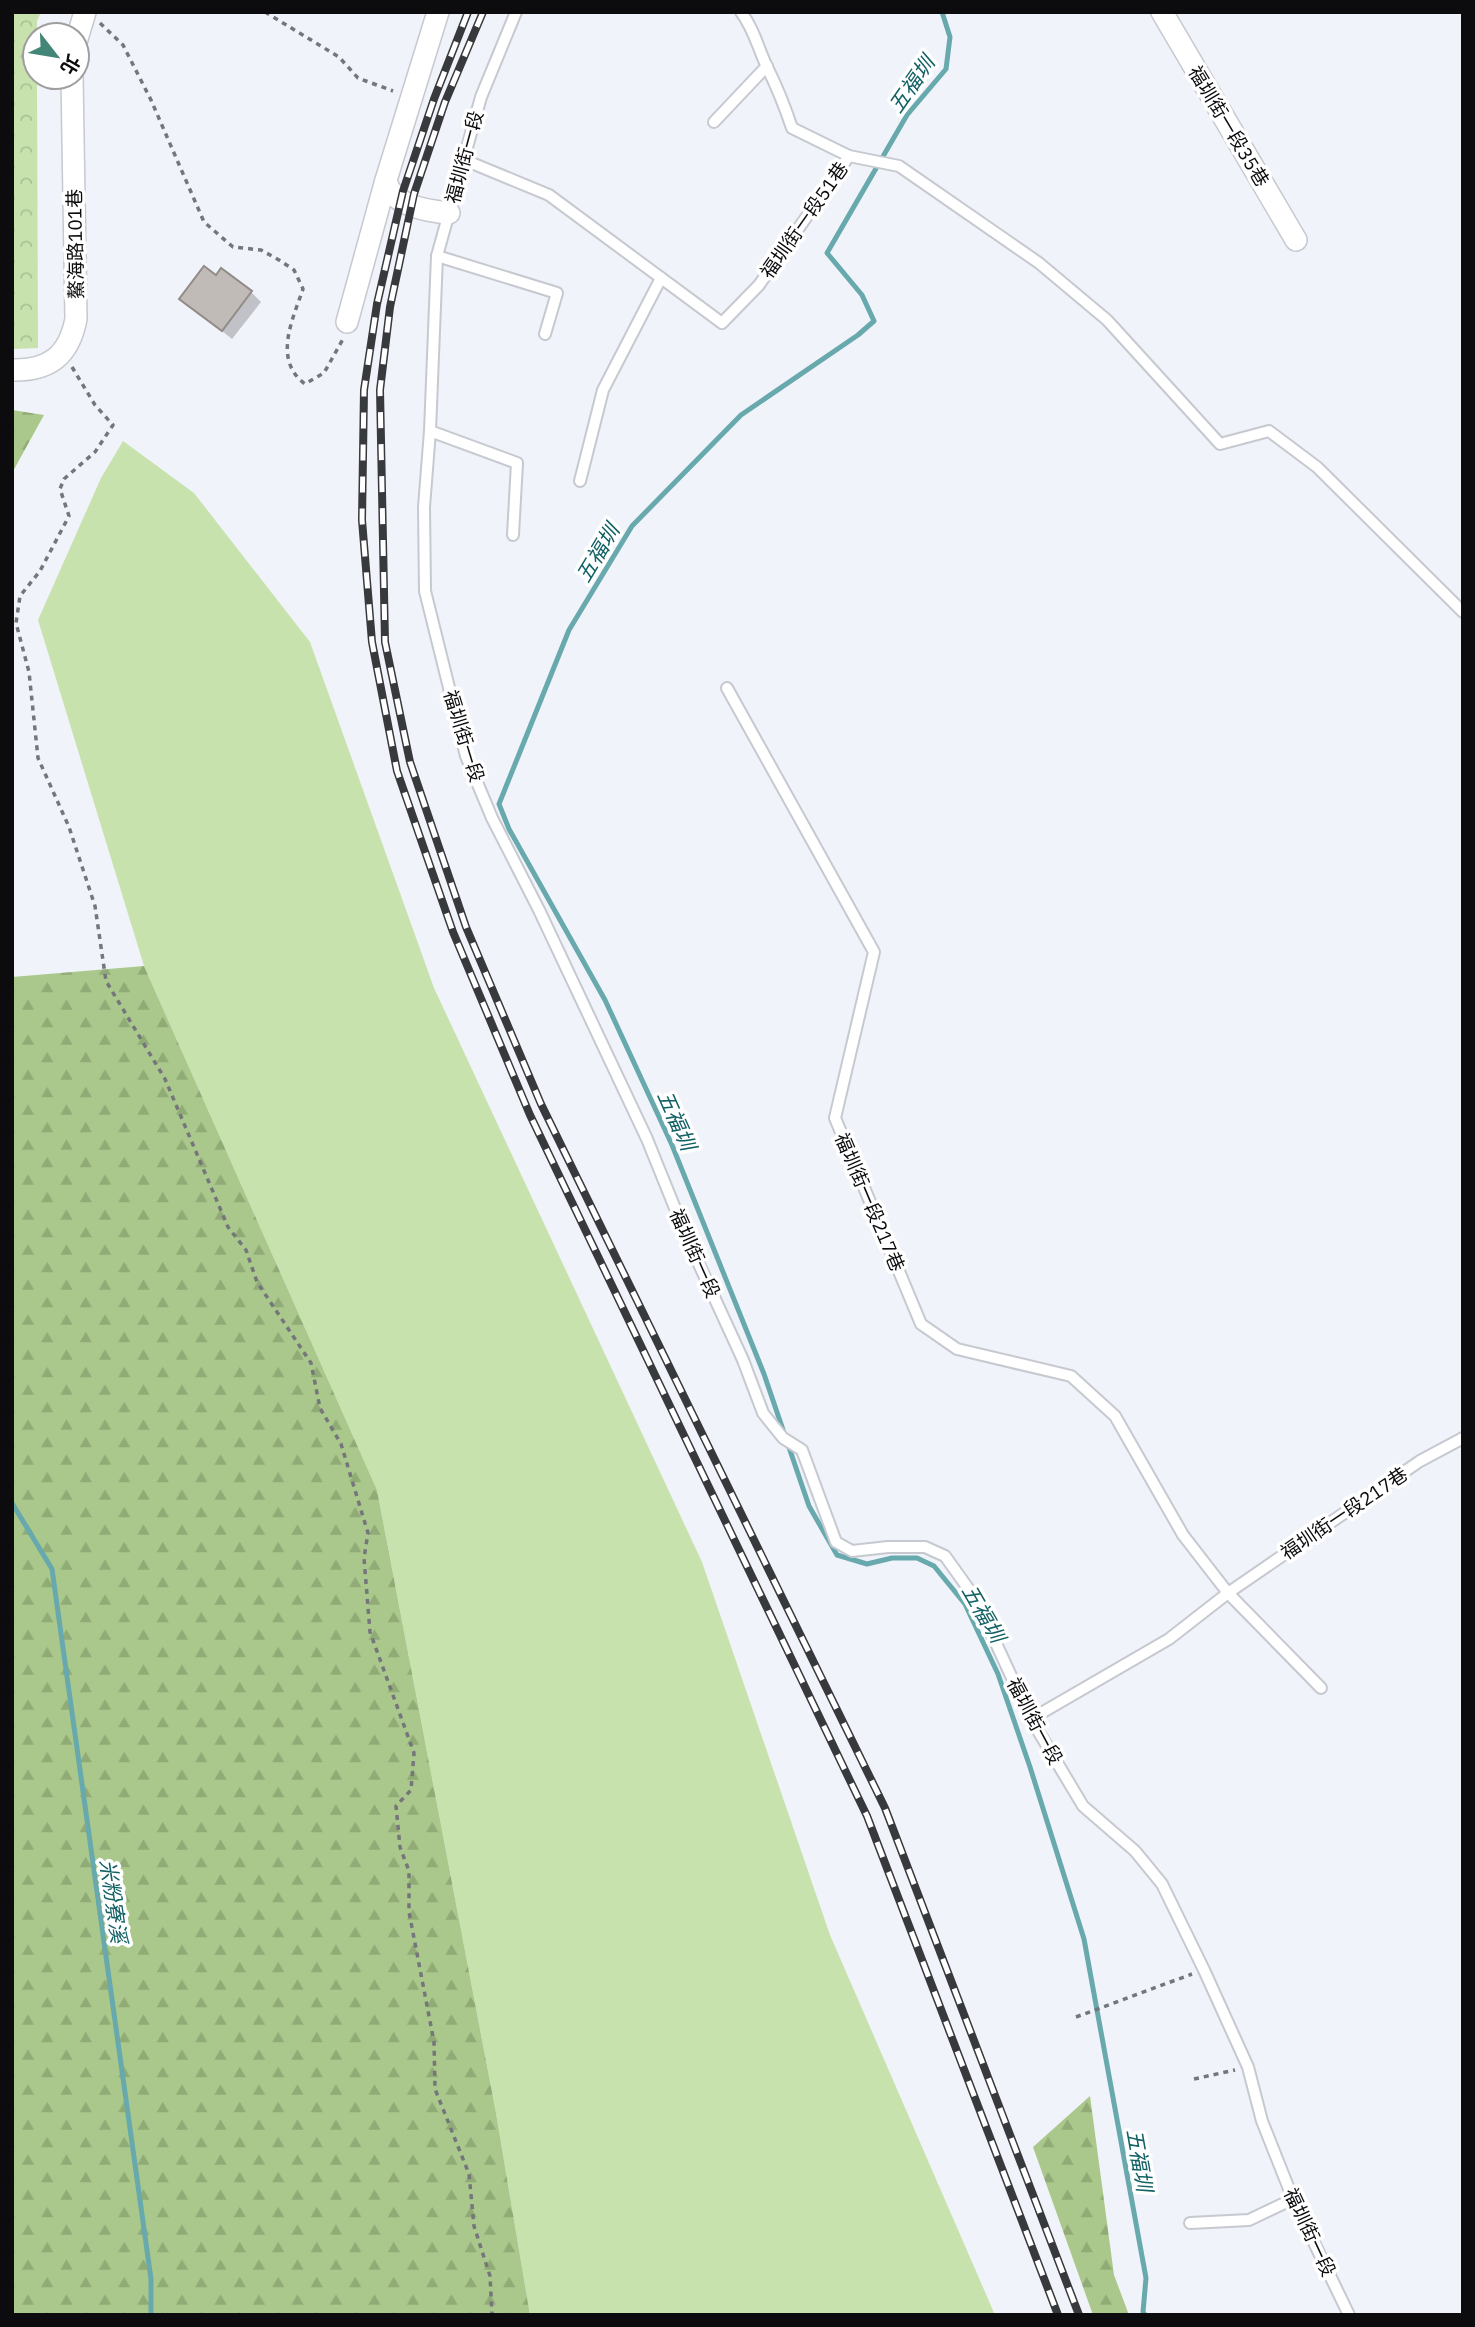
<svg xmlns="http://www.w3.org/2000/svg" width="1475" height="2327" viewBox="0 0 1475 2327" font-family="'IBM Plex Sans','Noto Sans TC',sans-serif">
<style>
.grass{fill:#c8e2ad}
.forest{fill:url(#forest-firs)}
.park{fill:url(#park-crowns)}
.shadow{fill:#0003}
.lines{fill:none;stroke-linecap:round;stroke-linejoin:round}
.stream{stroke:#68a9ad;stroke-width:5}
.building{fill:#c1bbb7;stroke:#928c89;stroke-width:2}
.service-casing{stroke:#c6c9cf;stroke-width:14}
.minor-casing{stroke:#c6c9cf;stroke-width:24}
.path{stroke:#75767b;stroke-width:3.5;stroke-dasharray:5 5;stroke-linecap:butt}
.service{stroke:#fff;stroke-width:10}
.minor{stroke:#fff;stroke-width:21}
.rail-casing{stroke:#38393d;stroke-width:8}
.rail{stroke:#fff;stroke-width:5;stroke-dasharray:16;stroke-linecap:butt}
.labels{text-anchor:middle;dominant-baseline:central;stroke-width:7;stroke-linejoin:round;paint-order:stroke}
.street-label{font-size:19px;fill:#0c0c0f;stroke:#fff}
.water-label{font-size:21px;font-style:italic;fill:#126165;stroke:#fff}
</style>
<defs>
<pattern id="forest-firs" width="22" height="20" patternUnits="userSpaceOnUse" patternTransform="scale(1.75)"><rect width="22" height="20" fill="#aac88b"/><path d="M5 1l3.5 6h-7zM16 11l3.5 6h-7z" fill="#91ab77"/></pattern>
<pattern id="park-crowns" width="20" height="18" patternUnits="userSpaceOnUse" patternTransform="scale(1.75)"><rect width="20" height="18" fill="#c8e2ad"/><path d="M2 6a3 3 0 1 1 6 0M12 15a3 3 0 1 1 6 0" fill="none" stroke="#abc194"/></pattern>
</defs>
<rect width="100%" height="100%" fill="#f0f3f9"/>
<polygon class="grass" points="123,441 194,493 310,642 434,988 702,1562 830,1935 995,2315 530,2315 496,2113 377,1490 144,966 38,620 101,478"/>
<g class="forest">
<polygon points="12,410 44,415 12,473"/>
<polygon points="144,966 377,1490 496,2113 530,2315 12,2315 12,977"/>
<polygon points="1090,2096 1114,2275 1129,2315 1093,2315 1033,2147"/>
</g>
<polygon class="park" points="12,12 41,12 37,21 37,35 35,35 35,77 37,77 38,348 12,349"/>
<polygon class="shadow" points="216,278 251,292 261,302 232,339 182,299"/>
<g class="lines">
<g class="stream">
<polyline points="942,12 950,37 946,69 907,115 827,253 862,295 874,321 858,335 741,415 632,526 569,630 499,804 509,829 605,1000 672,1145 764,1374 809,1506 837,1555 867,1564 892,1558 917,1558 934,1566 965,1604 998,1674 1030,1767 1084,1939 1146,2278 1143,2312 1145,2315"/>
<polyline points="12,1503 52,1569 151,2279 151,2315"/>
</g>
</g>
<polygon class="building" points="204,266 216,275 221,268 252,291 222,331 179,299"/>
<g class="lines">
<defs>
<g id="service">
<polyline points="516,12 481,97 437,256 430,431 424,507 425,591 466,756 492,818 539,910 647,1139 687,1238 743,1360 763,1413 783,1438 802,1450 836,1542 852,1551 888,1547 925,1547 945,1556 975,1598 1031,1719 1083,1806 1135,1851 1162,1884 1204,1970 1248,2067 1262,2121 1293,2199 1349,2315"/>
<path d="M741,12C754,29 758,48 767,67C777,87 785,107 792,128L849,156L899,166L1039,263L1107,320L1220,444L1269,431L1317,467L1463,612"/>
<polyline points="714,122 767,66"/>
<polyline points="462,159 549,195 722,323 759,285 849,156"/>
<polyline points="437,256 557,293 545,334"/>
<polyline points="430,431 517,463 513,535"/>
<polyline points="580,481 603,390 661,278"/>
<polyline points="727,688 874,952 835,1118 921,1324 957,1349 1071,1376 1115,1416 1183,1535 1228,1593 1321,1688"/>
<polyline points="1031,1719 1169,1639 1228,1593 1420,1461 1463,1438"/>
<polyline points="1190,2223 1249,2220 1293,2199"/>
</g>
<g id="minor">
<polyline points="1162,12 1296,240"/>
<polyline points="77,39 85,12"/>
<path d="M386,180C390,205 427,211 449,213"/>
<polyline points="347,322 386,180 438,12"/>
<path d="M12,370C50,371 69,355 76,319L72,77"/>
</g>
</defs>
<use href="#service" class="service-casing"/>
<use href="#minor" class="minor-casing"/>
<g class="path">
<polyline points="265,12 339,57 358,78 393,91"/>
<path d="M100,23L123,45L151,100L204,222L233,247L261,250L279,260L294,270L303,289C292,321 273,360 305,384L324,373L343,339"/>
<polyline points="72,367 95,405 113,425 95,452 64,479 60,489 69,516 40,571 20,596 16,623 29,672 38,758 69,827 95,906 106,981 165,1079 228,1227 246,1250 257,1282 311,1363 320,1408 341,1444 368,1533 364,1558 370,1632 414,1753 411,1790 396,1806 400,1847 409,1871 409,1912 434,2042 435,2089 469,2174 474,2226 490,2276 492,2315"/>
<polyline points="1076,2017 1192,1974"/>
<polyline points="1194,2079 1235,2070"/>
</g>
<use href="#service" class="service"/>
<use href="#minor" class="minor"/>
<defs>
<g id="rail">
<polyline points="468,12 434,99 403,191 377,304 364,390 362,520 372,642 397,771 453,932 530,1115 867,1816 1058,2315"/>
<polyline points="483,12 445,102 414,194 390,307 380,390 385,642 410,762 466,927 541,1104 885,1808 1079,2315"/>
</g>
</defs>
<use href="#rail" class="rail-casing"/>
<use href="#rail" class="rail"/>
</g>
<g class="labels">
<g class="street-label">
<text transform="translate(1229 126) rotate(59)">福圳街一段35巷</text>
<text transform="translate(464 157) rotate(-75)">福圳街一段</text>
<text transform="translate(804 220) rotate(-55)">福圳街一段51巷</text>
<text transform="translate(75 244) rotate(-91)">鰲海路101巷</text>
<text transform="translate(464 736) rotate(73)">福圳街一段</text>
<text transform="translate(870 1202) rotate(67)">福圳街一段217巷</text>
<text transform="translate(695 1253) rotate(66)">福圳街一段</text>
<text transform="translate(1344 1513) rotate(-34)">福圳街一段217巷</text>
<text transform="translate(1035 1721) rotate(62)">福圳街一段</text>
<text transform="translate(1310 2232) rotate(65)">福圳街一段</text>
</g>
<g class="water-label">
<text transform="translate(911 84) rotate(-55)">五福圳</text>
<text transform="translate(597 553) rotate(-59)">五福圳</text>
<text transform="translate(677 1120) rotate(66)">五福圳</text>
<text transform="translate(984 1613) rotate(60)">五福圳</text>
<text transform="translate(114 1901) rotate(82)">米粉寮溪</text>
<text transform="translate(1140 2160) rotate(80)">五福圳</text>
</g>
</g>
<rect width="1475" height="2327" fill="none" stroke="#0c0c0f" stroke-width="28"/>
<g transform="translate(56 56) rotate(121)"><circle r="33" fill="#ffffff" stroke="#9e9e9f" stroke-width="2"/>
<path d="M0-5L12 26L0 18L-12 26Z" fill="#438678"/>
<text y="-10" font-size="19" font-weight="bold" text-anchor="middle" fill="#0c0c0f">北</text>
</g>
</svg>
